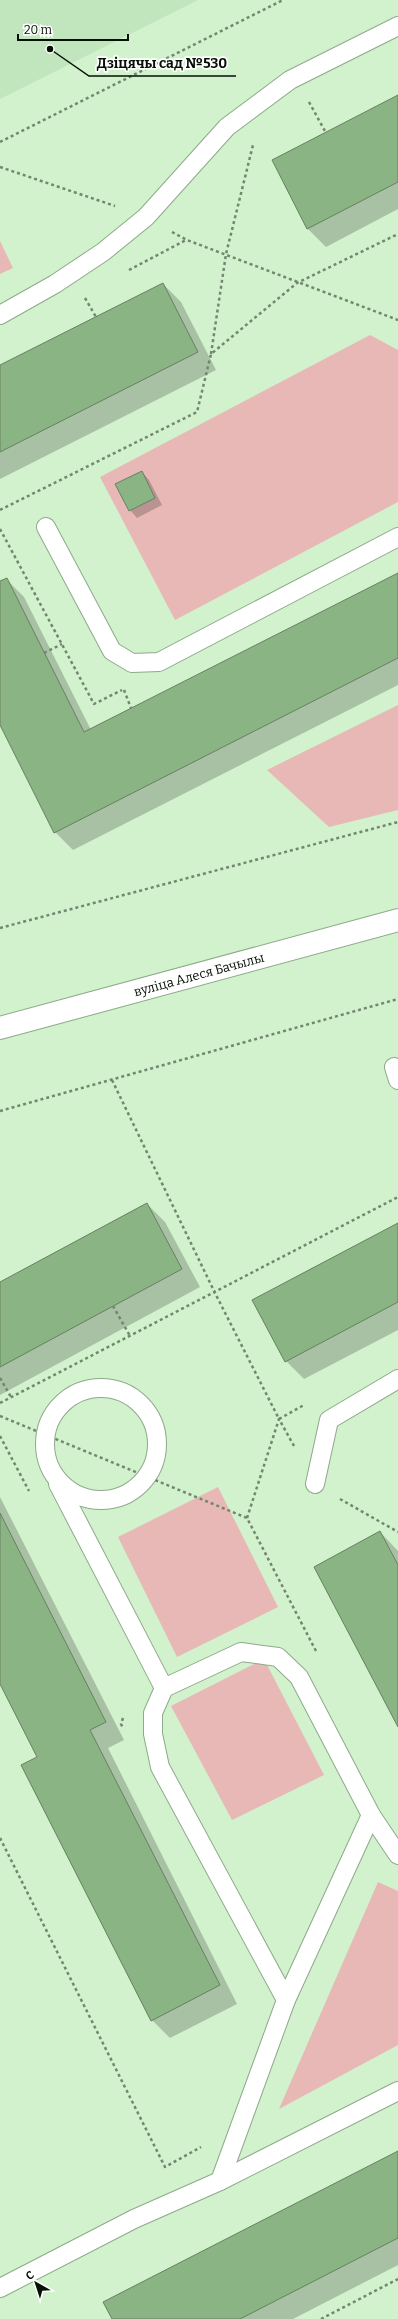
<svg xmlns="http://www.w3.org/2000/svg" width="398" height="2319" viewBox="0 0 398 2319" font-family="Bitter,serif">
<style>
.built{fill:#c1e5bc}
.green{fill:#e8b8b6}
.shadow{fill:#0003}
.building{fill:#8ab483;stroke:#668161}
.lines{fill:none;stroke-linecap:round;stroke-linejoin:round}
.service-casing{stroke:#8daa89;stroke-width:20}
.tertiary-casing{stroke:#8daa89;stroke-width:24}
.path{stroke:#72876f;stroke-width:2.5;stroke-dasharray:3 3;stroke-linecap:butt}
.service{stroke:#fff;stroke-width:18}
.tertiary{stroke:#fff;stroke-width:22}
.labels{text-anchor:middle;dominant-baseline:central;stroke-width:3.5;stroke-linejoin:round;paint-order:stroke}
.street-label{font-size:13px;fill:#061005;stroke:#fff}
.leader{fill:none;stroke:#061005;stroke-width:1.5}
.callout-dot{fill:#061005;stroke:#fff;stroke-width:1.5}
.callout-label{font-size:14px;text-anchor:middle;font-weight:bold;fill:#061005;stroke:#fff;stroke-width:3.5;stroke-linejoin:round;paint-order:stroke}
</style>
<rect width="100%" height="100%" fill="#d2f1cd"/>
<polygon class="built" points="0,0 198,0 0,99"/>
<g class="green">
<polygon points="0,241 13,268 0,274"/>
<polygon points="370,335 398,350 398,502 175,620 100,477"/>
<polygon points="398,705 398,810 329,827 267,770"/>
<polygon points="218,1487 278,1607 177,1657 118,1537"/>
<polygon points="264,1659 324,1775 232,1820 171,1706"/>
<polygon points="378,1882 398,1891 398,2045 279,2109"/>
</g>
<g class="shadow">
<polygon points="398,96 398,209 326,247 308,229 273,161"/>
<polygon points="163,284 181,302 216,370 0,479 0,366"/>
<polygon points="142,472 149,480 162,505 137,518 130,510"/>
<polygon points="398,574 398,685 73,850 55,832 0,723 0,582 6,579 24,597 91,730"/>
<polygon points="147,1204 165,1222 200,1287 0,1395 0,1283"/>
<polygon points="398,1224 398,1330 304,1379 286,1361"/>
<polygon points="0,1497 124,1740 108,1748 237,2004 170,2038 152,2020 38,1757 0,1682"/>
<polygon points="380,1532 398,1551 398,1724"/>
<polygon points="398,2152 398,2265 293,2319 113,2319"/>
</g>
<g class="building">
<polygon points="398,95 398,182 307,229 272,160"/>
<polygon points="163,283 198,352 0,452 0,365"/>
<polygon points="142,471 155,498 129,511 115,484"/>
<polygon points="398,573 398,658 54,833 0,725 0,581 7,578 84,732"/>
<polygon points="147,1203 182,1269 0,1367 0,1282"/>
<polygon points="398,1223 398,1302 285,1362 252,1300"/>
<polygon points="0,1513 106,1722 90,1730 220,1985 151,2021 21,1765 37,1757 0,1684"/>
<polygon points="380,1531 398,1565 398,1727 314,1567"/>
<polygon points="398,2151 398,2238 240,2319 112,2319 103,2302"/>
</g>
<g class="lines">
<defs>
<g id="service">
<polyline points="0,315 55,284 103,252 146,217 227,127 290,80 398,26"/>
<polyline points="46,527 112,651 132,663 159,662 398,537"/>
<polyline points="394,1067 398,1080"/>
<circle cx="101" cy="1444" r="56"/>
<polyline points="58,1484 164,1688"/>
<polyline points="315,1484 329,1420 398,1379"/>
<polyline points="286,2000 160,1767 153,1734 153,1713 164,1688 241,1652 278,1657 299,1677 371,1815 398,1855"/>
<polyline points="220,2181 286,2000 371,1815"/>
<polyline points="0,2288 134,2219 220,2181 398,2091"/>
</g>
<g id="tertiary">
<path id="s1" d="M0,1028L398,920"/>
</g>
</defs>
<use href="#service" class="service-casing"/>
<use href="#tertiary" class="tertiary-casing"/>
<g class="path">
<polyline points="309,102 326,133"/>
<polyline points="0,142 283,0"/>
<polyline points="0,167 115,206"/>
<polyline points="172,232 187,240 398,320"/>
<polyline points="129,270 186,240"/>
<polyline points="85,298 96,317"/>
<polyline points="211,354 226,254 253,145"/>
<polyline points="0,510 197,412 211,354 297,283 398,234"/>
<polyline points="0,529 94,704 122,690"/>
<polyline points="44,653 62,644"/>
<polyline points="124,690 131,708"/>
<polyline points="0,928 398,822"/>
<polyline points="112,1080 215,1293 279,1419 304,1405"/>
<polyline points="0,1111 398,999"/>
<polyline points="113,1306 130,1336"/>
<polyline points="0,1378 11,1397"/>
<polyline points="0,1403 398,1197"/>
<polyline points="0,1416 247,1518 317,1653"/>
<polyline points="0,1436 29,1491"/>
<polyline points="340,1499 398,1532"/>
<polyline points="247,1518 279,1419 294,1446"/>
<polyline points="123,1718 121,1724 123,1728"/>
<polyline points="0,1838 165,2167 201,2147"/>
<polyline points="321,2319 398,2279"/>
</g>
<use href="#service" class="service"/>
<use href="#tertiary" class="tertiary"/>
</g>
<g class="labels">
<g class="street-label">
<text stroke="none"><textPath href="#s1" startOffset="206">вуліца Алеся Бачылы</textPath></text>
</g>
</g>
<path class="leader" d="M50 49L89 76H236"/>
<circle class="callout-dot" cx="50" cy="49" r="4"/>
<g class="callout-label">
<text x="162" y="68">Дзіцячы сад №530</text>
</g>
<g transform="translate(36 2283) rotate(321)" stroke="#ffffff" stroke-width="3" paint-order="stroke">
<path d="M0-3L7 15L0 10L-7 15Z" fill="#061005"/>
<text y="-6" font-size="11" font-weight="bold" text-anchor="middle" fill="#061005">С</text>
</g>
<path d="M18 34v6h110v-6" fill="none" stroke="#061005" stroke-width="2"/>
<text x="24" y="34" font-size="12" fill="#061005" stroke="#ffffff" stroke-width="3" paint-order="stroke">20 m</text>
</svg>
